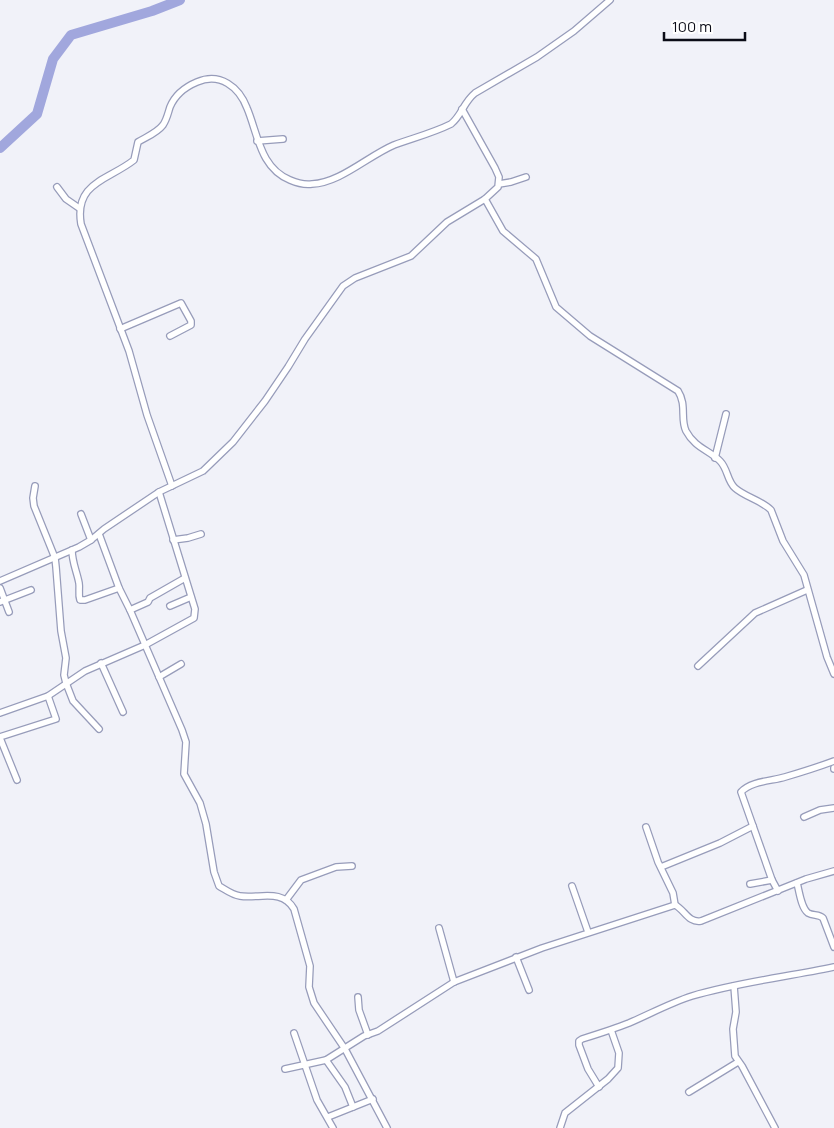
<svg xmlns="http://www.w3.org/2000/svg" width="834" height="1128" viewBox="0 0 834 1128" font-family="Manrope,sans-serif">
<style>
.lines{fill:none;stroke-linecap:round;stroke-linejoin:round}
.river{stroke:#a1a7dd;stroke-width:10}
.street-casing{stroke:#979cba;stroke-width:8}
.street{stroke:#fff;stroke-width:5.5}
</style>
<rect width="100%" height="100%" fill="#f1f2f9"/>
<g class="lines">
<polyline class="river" points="0,148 37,114 53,59 71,35 152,11 180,0"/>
<defs>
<g id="street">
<polyline points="257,141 283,139"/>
<polyline points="499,184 511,182 526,177"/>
<polyline points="57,187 66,199 79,208"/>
<path d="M485,199L503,231L536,259L556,307L590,336L678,391C687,405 680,419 686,431C695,448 709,450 720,461C728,469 727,481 735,488C745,497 761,500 771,510L783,541L804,575L827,657L834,674"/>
<polyline points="120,329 181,303 191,321 191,325 170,336"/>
<polyline points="715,458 726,414"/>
<polyline points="35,486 33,498 34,506 55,558 56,567 61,631 66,658 64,675 66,683 73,701 99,729"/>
<path d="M172,486L147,415L129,351L81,224C74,182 109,180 134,160L138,142C146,137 157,133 163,125C167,119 168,113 170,107C175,95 185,87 197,82C220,72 239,87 247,108C258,134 260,168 290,180C297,183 305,185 312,184C340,183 368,156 394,145C413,138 433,133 451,124C462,115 463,103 475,93L537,57L574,31L610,0"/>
<polyline points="81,514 91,540"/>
<path d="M99,534L119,588L130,610L182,730L186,742L184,774L200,803L206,824L214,872L219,886C226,890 232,895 240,896C259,899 282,888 294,909L310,966L309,987L314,1003L345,1049L387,1128"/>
<polyline points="173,540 188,538 201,534"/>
<path d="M72,550C72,562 77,572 79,583C80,589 78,594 80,600H85L119,588"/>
<polyline points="0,581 79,547 91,540 104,529 159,492 203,471 233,442 265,401 288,367 305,339 343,286 355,278 411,256 447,222 485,199 498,187 499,177 495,168 462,109"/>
<polyline points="0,588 9,612"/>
<polyline points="0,602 31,590"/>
<polyline points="170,606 191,597"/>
<polyline points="130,610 148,602 150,598 185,578"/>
<polyline points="101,663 123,712"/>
<polyline points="698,666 755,613 807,590"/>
<polyline points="159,677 181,664"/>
<polyline points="0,713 48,696 85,671 145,645 194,618 195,609 159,492"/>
<polyline points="0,737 56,719 48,696"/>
<polyline points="0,738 17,780"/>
<polyline points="834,768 834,769"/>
<polyline points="804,817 820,810 834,808"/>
<polyline points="646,827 658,862 673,893 675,905"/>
<polyline points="661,867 720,843 753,826"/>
<path d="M797,883C799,890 801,908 808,913C813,916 819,914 823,918L834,947"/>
<polyline points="750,884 772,880"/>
<polyline points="572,886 588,932"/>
<path d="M778,891L772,880L741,792C751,781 772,781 785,777C802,772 818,767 834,761"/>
<polyline points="286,900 301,880 336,867 352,866"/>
<polyline points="439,928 454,982"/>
<polyline points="516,957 529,990"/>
<polyline points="734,986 736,1012 733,1029 735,1056 742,1066 775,1128"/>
<polyline points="358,997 359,1010 368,1035"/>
<polyline points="294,1033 317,1100 333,1128"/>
<polyline points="326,1060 345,1087 353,1107"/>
<path d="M285,1069L326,1060L364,1036L378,1031L454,982L542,948L675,905C685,910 688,923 701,921L806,879L834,871"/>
<path d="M599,1087L588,1069L579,1045V1041L582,1039C598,1034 614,1029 629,1023C650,1014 670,1003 692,996C739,982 787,977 834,967"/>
<polyline points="689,1092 738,1062"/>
<polyline points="328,1117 373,1099"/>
<polyline points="560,1128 565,1113 608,1079 618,1068 619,1053 611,1030"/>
</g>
</defs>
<use href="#street" class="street-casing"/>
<use href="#street" class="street"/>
</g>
<path d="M664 32v8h81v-8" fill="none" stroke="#0b0c17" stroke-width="2.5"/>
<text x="672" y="32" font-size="15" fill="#0b0c17" stroke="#ffffff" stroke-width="4" paint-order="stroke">100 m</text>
</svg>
